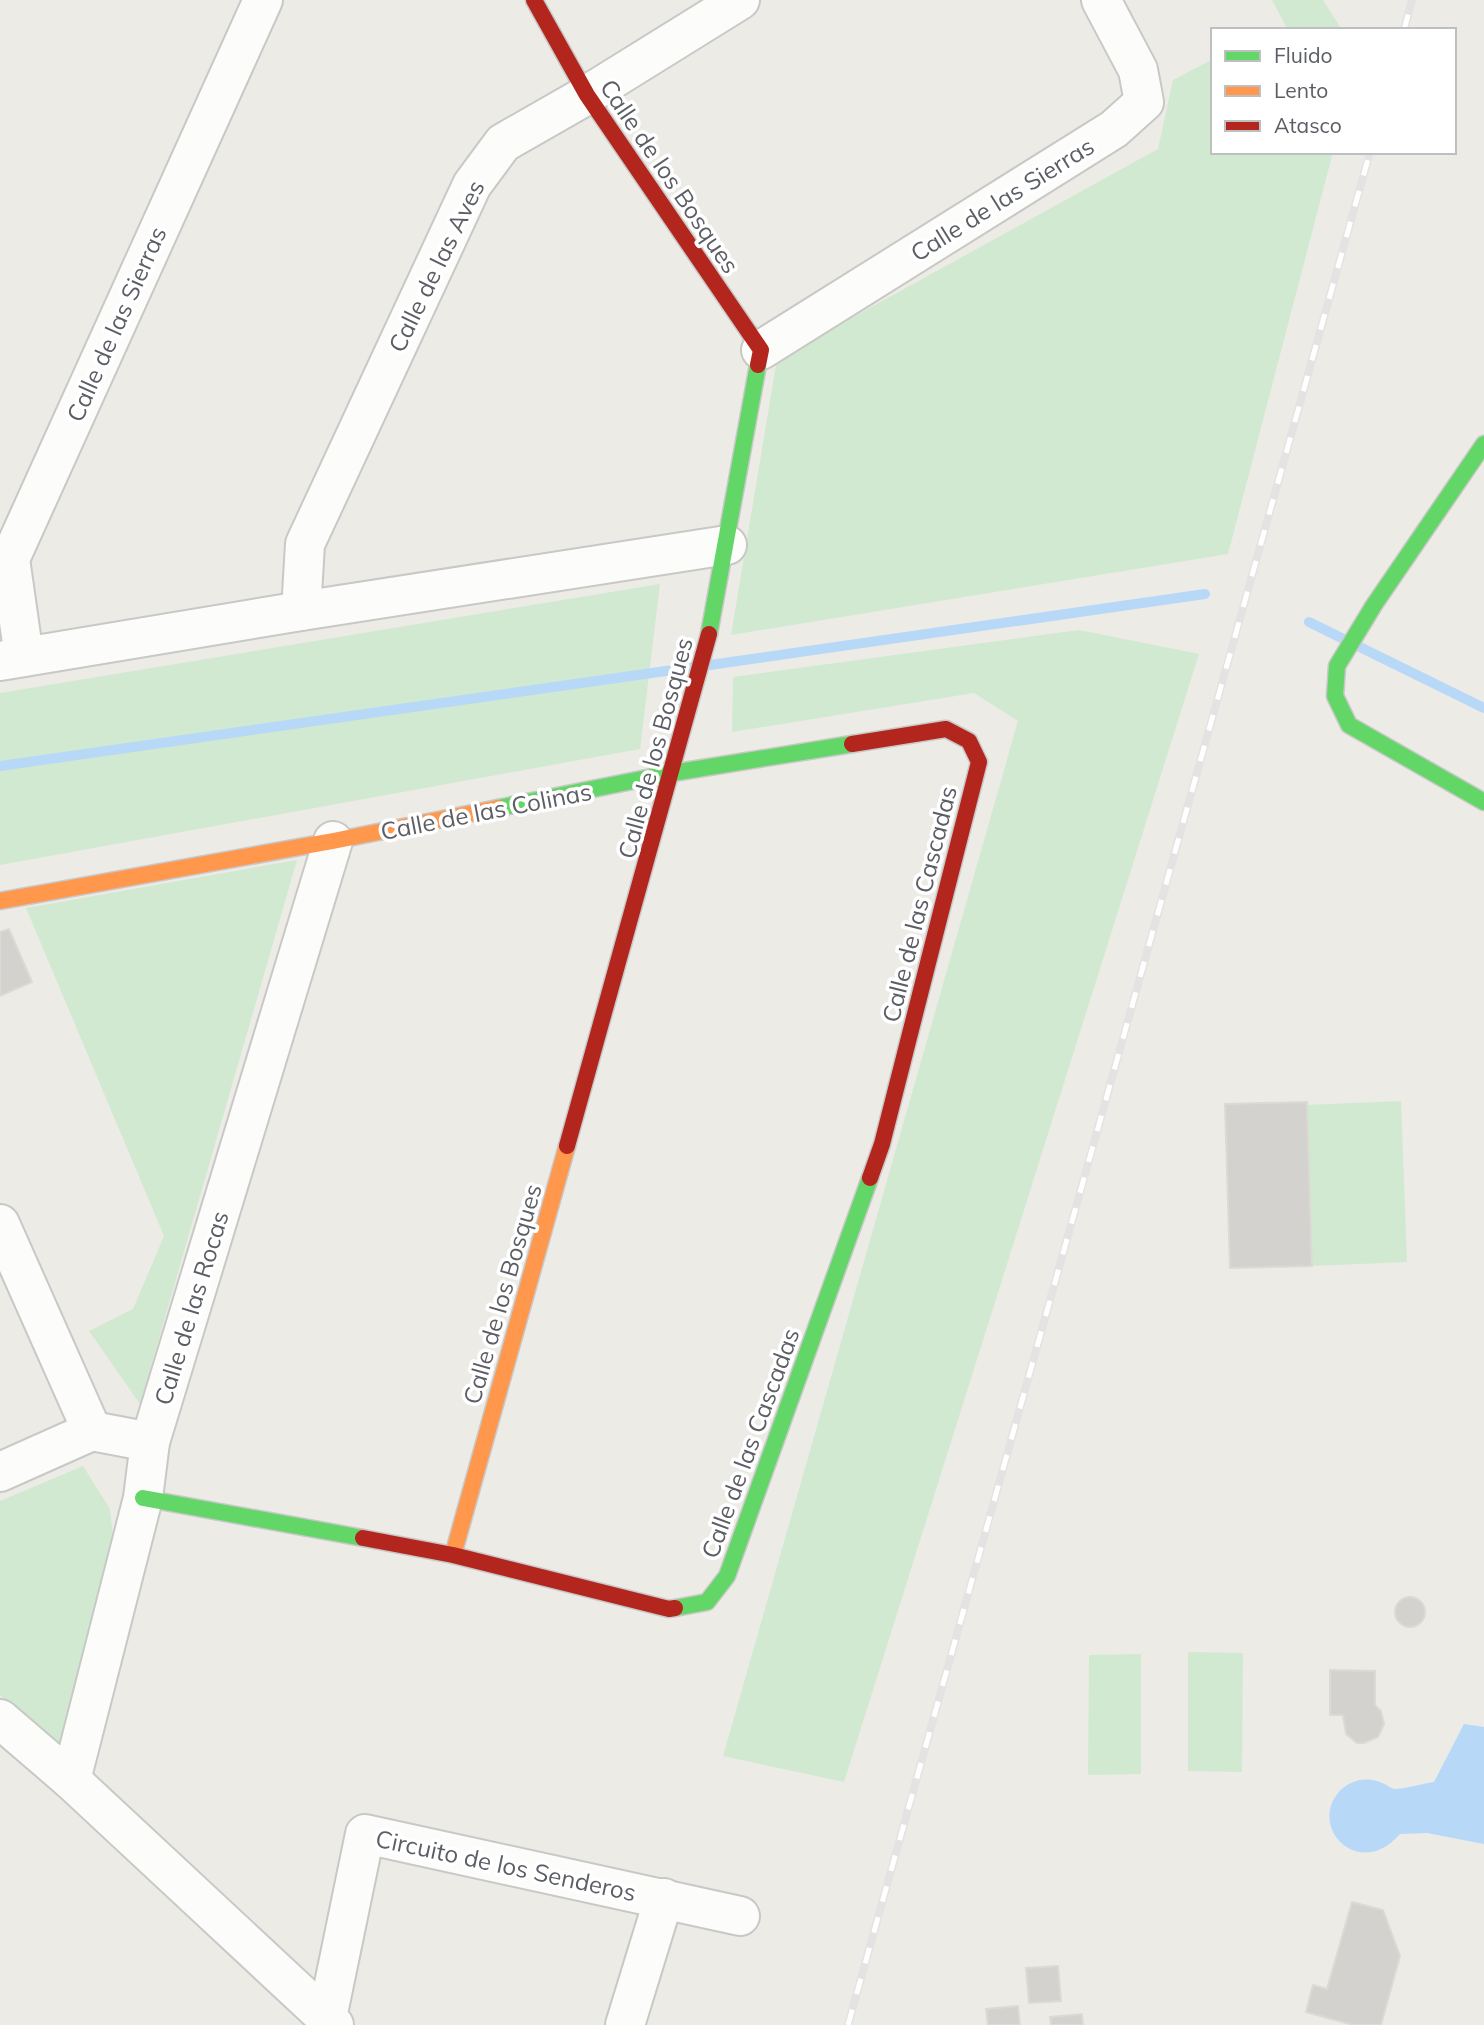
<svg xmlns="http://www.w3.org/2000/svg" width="1484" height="2025" viewBox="0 0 1484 2025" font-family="Mulish,sans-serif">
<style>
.green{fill:#d2e9d1}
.water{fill:#b8d8f8}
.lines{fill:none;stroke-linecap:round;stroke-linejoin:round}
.stream{stroke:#b8d8f8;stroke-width:10}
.building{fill:#d3d2cf;stroke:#dcdad5;stroke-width:2}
.street-casing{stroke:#c8c8c6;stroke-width:42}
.fast-casing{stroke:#c8c8c8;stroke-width:19}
.slow-casing{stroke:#c8c8c8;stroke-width:19}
.jam-casing{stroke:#c8c8c8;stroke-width:19}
.street{stroke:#fcfcfb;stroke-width:38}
.fast{stroke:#63d668;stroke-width:16}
.slow{stroke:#ff974d;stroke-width:16}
.jam{stroke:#b3261e;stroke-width:16}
.rail-casing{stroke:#e4e3e3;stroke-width:8}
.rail{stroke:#fff;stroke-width:5;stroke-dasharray:16;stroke-linecap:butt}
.labels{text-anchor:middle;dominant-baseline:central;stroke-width:7;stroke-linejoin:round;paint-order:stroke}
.street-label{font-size:24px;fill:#5b5e64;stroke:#fff}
</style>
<rect width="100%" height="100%" fill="#ecebe6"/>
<g class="green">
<polygon points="1272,0 1323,0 1342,30 1288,30"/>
<polygon points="1213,59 1213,152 1333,152 1228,554 731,635 777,359 1158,149 1173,80"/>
<polygon points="660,584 640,749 0,865 0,693"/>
<polygon points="1079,630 1199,654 844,1782 723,1756 1018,721 974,693 732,732 733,677"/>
<polygon points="297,860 140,1404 89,1331 133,1309 164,1236 26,908"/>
<polygon points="1401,1101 1407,1262 1312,1266 1306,1105"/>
<polygon points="83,1466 110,1509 113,1537 62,1753 0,1695 0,1501"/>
<polygon points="1188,1652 1243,1653 1242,1772 1188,1771"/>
<polygon points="1141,1654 1141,1774 1088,1775 1089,1655"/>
</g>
<path class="water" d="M1464,1724L1484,1727V1844L1427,1833L1400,1834C1359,1881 1309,1828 1338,1793C1349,1780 1367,1776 1382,1783C1388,1785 1390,1789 1396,1789C1409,1788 1421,1784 1434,1782Z"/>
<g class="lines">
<g class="stream">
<polyline points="1309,622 1484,708"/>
<polyline points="710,665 1205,594"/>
<polyline points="0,766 694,667"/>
</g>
</g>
<g class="building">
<polygon points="9,929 32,982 0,996 0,932"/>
<polygon points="1307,1102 1312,1266 1230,1268 1225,1104"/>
<circle cx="1410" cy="1612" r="15"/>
<polygon points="1330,1670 1375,1671 1375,1705 1381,1711 1384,1724 1378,1737 1364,1743 1357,1743 1346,1734 1343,1715 1330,1715"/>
<polygon points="1352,1902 1383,1910 1400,1956 1381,2025 1353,2025 1306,2012 1313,1985 1327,1989"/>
<polygon points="1058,1966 1061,2001 1029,2003 1026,1968"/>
<polygon points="1018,2006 1020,2025 988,2025 986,2009"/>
<polygon points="1082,2014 1083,2025 1051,2025 1050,2017"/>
</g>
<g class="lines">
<defs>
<g id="street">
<polyline points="761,350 1114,129 1144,102 1138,70 1101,0"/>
<polyline points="301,611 305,544 472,185 503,143 587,95 740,0"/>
<polyline points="24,657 10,559 263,0"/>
<polyline points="0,661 301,611 727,545"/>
<polyline points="0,1224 92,1431"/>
<polyline points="0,1472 92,1431 150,1442"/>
<polyline points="0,1719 71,1780 334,2025"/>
<polyline points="71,1780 143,1498 150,1442 333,841"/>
<polyline points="327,2018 365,1834 740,1916"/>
<polyline points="625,2025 664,1898"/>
</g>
<g id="fast">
<polyline points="1484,444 1374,605 1337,666 1335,696 1349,725 1484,802"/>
<polyline points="709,634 758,365"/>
<polyline points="498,808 672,773 852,744"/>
<polyline points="143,1498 363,1538"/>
<polyline points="675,1608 707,1602 727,1576 870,1178"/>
</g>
<g id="slow">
<polyline points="0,901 333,841 498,808"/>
<polyline points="453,1555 567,1146"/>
</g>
<g id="jam">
<polyline points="534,0 587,95 761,350 758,365"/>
<polyline points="852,744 946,729 969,741 979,762 882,1144 870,1178"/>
<polyline points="567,1146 709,634"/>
<polyline points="363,1538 453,1555 669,1609 675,1608"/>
</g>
</defs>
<use href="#street" class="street-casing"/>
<use href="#fast" class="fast-casing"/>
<use href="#slow" class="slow-casing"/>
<use href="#jam" class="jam-casing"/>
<use href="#street" class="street"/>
<use href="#fast" class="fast"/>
<use href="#slow" class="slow"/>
<use href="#jam" class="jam"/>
<defs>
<g id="rail">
<polyline points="1404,30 1412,0"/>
<polyline points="848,2025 1370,152"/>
</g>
</defs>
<use href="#rail" class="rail-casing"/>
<use href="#rail" class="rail"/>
</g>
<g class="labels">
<g class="street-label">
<text transform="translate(670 176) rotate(56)">Calle de los Bosques</text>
<text transform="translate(1002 199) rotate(-32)">Calle de las Sierras</text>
<text transform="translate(436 266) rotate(-64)">Calle de las Aves</text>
<text transform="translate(116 324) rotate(-66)">Calle de las Sierras</text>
<text transform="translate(655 748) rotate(-75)">Calle de los Bosques</text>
<text transform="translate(486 811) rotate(-11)">Calle de las Colinas</text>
<text transform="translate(919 904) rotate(-76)">Calle de las Cascadas</text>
<text transform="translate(502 1294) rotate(-74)">Calle de los Bosques</text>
<text transform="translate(191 1308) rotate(-73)">Calle de las Rocas</text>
<text transform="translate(750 1443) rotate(-70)">Calle de las Cascadas</text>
<text transform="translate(506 1865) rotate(12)">Circuito de los Senderos</text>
</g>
</g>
<rect x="1211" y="28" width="245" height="126" fill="#ffffff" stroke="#bdbfc1" stroke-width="2"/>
<rect x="1225" y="51" width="35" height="10" fill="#63d668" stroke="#bdbfc1" stroke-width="2"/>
<text x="1274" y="63" font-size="21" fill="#5b5e64">Fluido</text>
<rect x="1225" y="86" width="35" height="10" fill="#ff974d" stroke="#bdbfc1" stroke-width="2"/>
<text x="1274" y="98" font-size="21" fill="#5b5e64">Lento</text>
<rect x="1225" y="121" width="35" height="10" fill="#b3261e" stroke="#bdbfc1" stroke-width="2"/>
<text x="1274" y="133" font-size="21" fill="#5b5e64">Atasco</text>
</svg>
